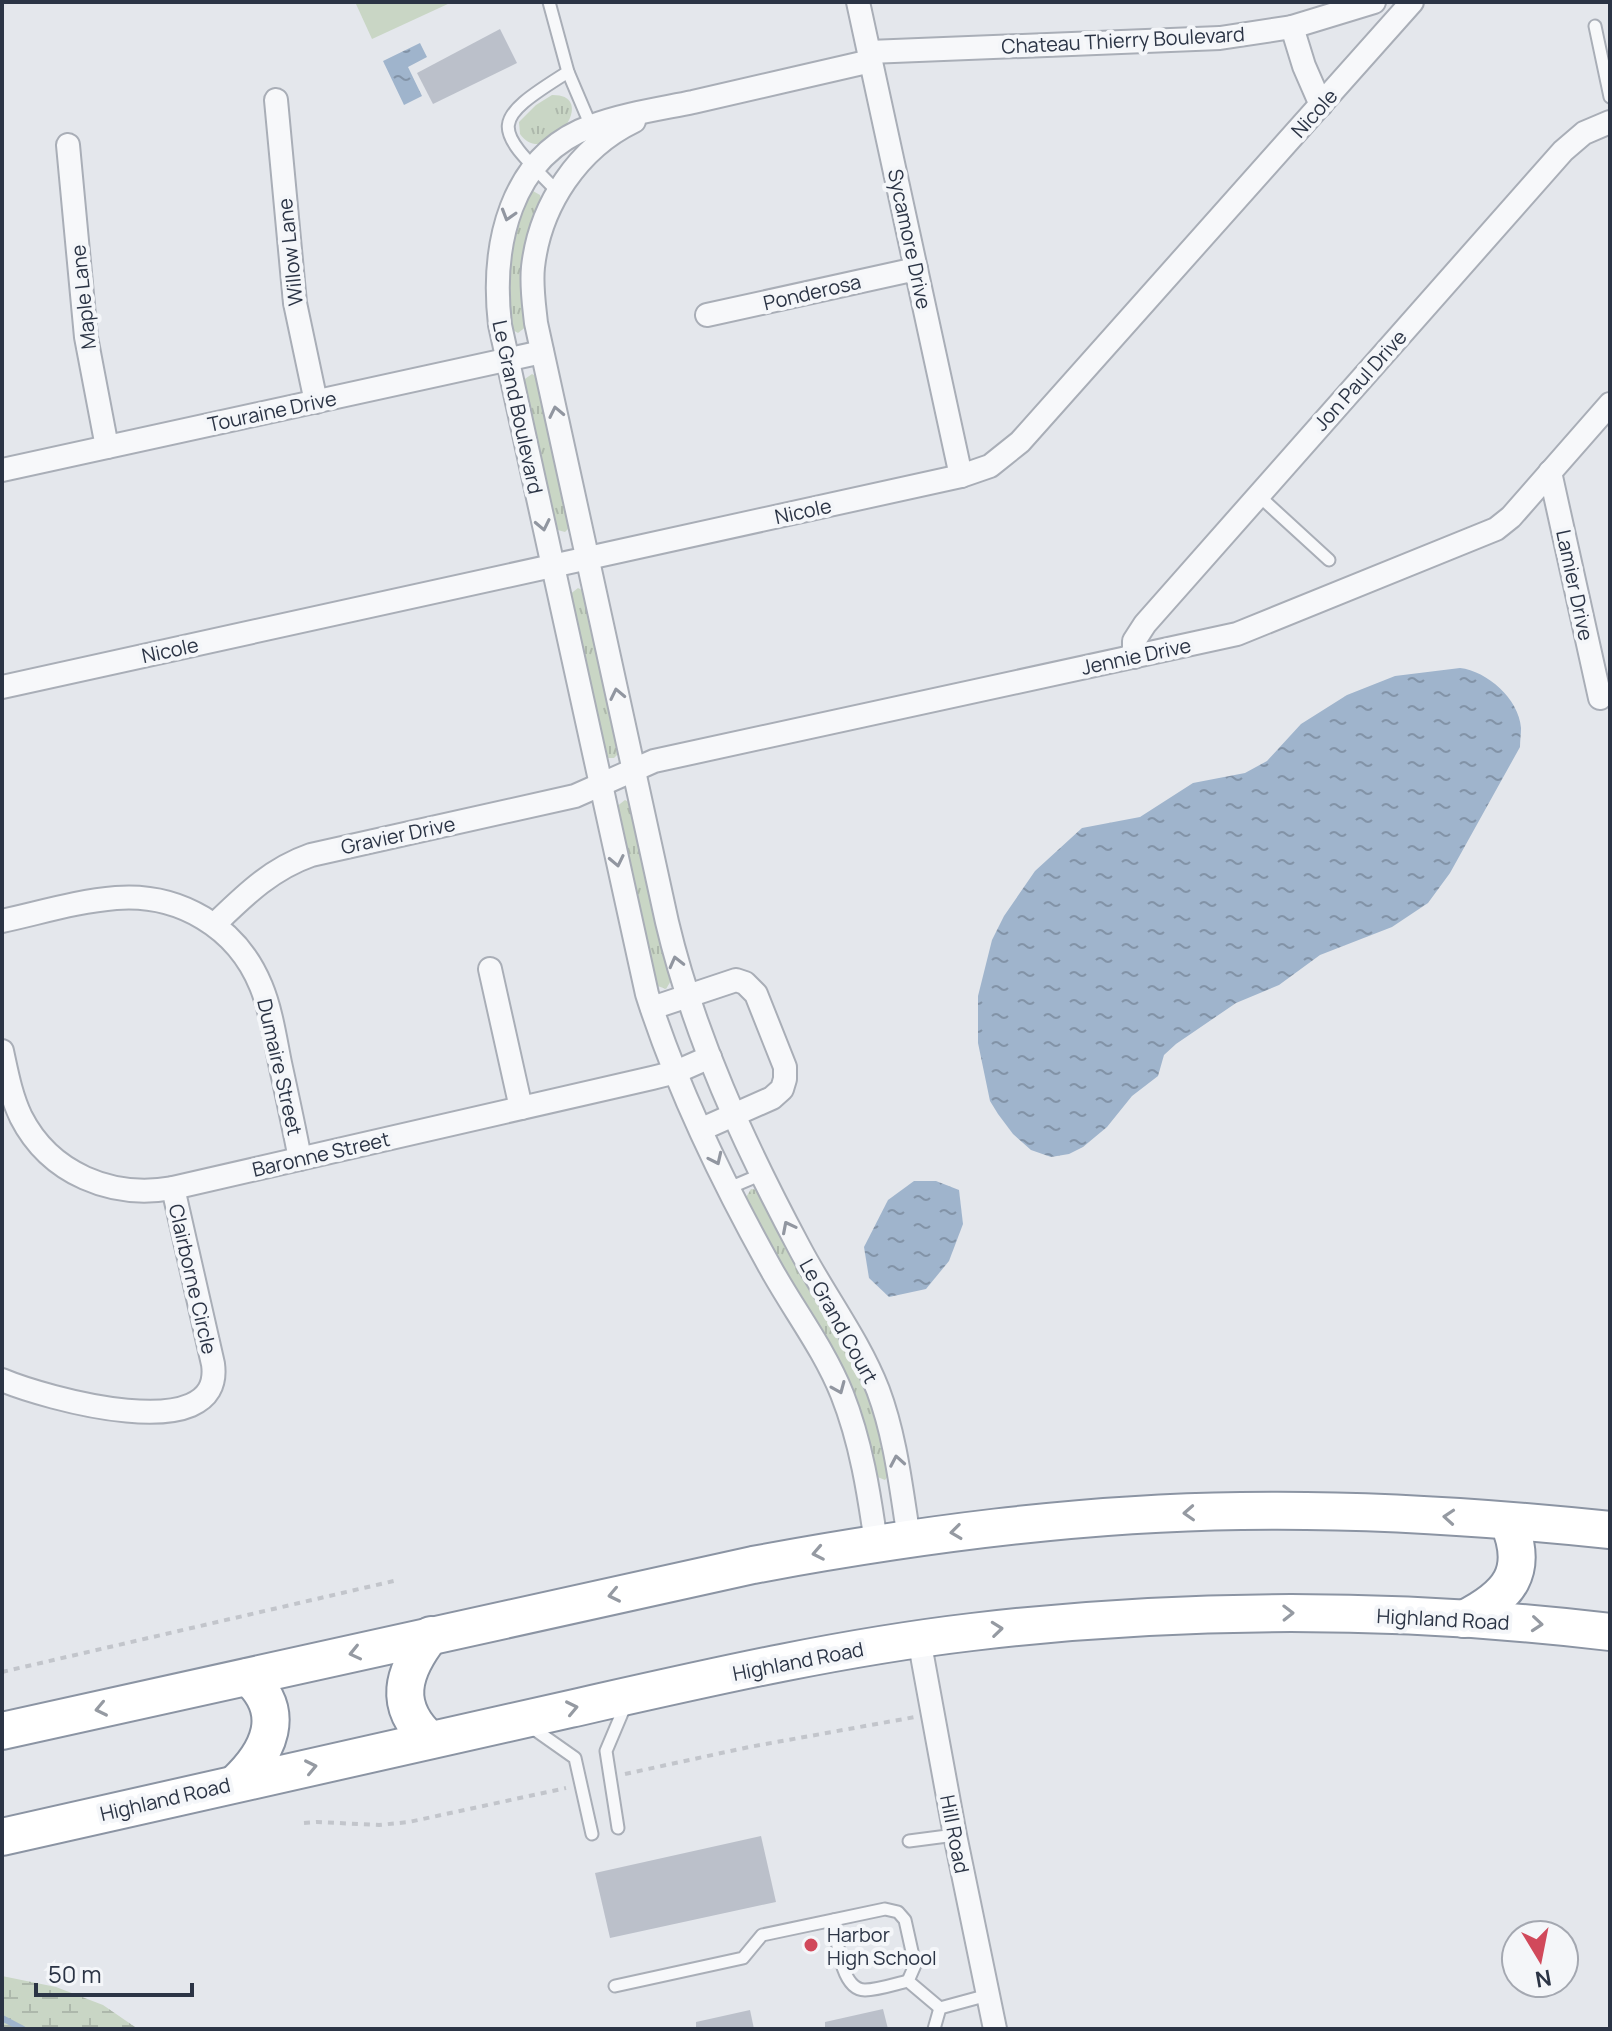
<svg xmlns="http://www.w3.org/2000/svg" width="1612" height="2031" viewBox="0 0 1612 2031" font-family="Manrope,sans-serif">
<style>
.grass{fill:url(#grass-tufts)}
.wetland{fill:url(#wetland-marsh)}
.green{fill:#c9d6c5}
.water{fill:url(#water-ripples)}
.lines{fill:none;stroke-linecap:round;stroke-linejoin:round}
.stream{stroke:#9fb4cc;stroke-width:6}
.building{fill:#bbc0ca}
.service-casing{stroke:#a9aeb7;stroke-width:15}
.minor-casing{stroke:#a9aeb7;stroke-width:26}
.trunk-casing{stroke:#8b94a3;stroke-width:40}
.path{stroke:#c2c5cb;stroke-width:4;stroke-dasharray:6 6;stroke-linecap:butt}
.service{stroke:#f7f8fa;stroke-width:11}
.minor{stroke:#f7f8fa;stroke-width:22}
.trunk{stroke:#fff;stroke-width:36}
.oneway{stroke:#9196a0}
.oneway2{stroke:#959aa2}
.poi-dot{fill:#d1495b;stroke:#f4f6f9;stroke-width:3}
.labels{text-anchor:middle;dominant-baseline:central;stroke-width:8;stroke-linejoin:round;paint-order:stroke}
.street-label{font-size:20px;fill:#2b3445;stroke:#f4f6f9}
.poi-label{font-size:20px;fill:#2b3445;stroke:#f4f6f9;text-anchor:start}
</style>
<defs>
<pattern id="grass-tufts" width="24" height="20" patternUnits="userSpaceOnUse" patternTransform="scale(2)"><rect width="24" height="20" fill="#c9d6c5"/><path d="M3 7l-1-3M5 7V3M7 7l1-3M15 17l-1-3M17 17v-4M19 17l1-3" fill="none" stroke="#adb8ab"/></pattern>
<pattern id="wetland-marsh" width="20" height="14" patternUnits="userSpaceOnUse" patternTransform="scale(2)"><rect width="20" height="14" fill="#c9d6c5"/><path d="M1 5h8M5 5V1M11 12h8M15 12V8" fill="none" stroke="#adb8ab"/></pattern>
<pattern id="water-ripples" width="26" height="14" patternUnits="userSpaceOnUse" patternTransform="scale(2)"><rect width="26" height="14" fill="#9fb4cc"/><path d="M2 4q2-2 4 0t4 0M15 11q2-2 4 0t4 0" fill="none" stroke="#8293a7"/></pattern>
</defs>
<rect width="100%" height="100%" fill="#e4e7ec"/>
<g class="grass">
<path d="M552,95C602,94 545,171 520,134L519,122L536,105Z"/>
<polygon points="533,191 540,195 542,203 527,326 518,333 511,329 506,302 510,239 529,192"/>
<polygon points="532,374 539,378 571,526 565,532 554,529 522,381"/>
<polygon points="578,588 586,592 620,752 614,758 606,758 569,595"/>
<polygon points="625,800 632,804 672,979 666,989 655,985 616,807"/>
<polygon points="751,1189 759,1190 844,1341 871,1397 890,1474 885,1480 875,1476 810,1319 745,1199"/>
</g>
<polygon class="wetland" points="2,1976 56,1987 103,2005 138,2029 2,2029"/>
<polygon class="green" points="361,2 449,2 450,3 372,39 356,4"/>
<g class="water">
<polygon points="420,43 427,57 408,67 422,96 404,105 383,61"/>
<path d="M1460,668C1487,671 1519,699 1521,728C1521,734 1520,741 1520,747L1450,873L1428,903L1392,927L1320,955L1279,985L1236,1003L1176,1044L1164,1055L1158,1076L1132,1096L1107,1127L1083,1147L1069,1154L1051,1157L1031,1150L1013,1134L998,1114L990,1101L978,1043V996L992,940L1004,916L1035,871L1082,828L1140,817L1193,783L1245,773L1267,761L1301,724L1347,695L1395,676Z"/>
<polygon points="914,1181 936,1181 959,1190 963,1224 949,1261 926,1289 889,1297 869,1278 864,1247 888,1200"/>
</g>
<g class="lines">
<polyline class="stream" points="2,2018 23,2029"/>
</g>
<g class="building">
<polygon points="500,29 517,63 433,104 417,73"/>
<polygon points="761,1836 776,1902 610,1938 595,1873"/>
<polygon points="883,2009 888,2029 825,2029 825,2022"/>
<polygon points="750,2010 754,2029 696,2029 696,2022"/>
</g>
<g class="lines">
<defs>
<g id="service">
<polyline points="549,2 568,72 591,126"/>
<polyline points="1595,26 1610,97"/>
<path d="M558,192C494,127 486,123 568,72"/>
<polyline points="1258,495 1329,560"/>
<polyline points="729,1188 762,1174"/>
<polyline points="531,1727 575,1758 592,1834"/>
<polyline points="618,1828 606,1751 625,1706"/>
<polyline points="909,1841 955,1835"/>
<path d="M834,1920C837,1938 840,1990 865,1990C878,1990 895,1984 908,1981"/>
<polyline points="615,1986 743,1958 762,1935 885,1909 898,1912 905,1920 915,1965 908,1981 940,2008"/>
<polyline points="934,2029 940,2008 988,1995"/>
</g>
<g id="minor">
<polyline points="858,2 961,476"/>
<polyline points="1292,27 1304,66 1321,105"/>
<polyline points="869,52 1220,38 1292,27 1374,2"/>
<path d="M871,61C812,75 752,88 693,102C659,109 624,114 592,126C509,156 491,247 500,325L647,994C677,1088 722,1181 770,1267C793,1309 824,1349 842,1394C861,1442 869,1493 876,1543"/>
<polyline points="276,100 295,303 316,402"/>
<path d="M634,121C578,148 540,205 533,267C531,286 534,304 536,323L667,922C694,1036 744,1144 799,1247C824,1295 858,1339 878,1390C896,1438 901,1489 909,1538"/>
<polyline points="68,145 86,337 107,447"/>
<polyline points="707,315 916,269"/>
<polyline points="2,470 542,352"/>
<polyline points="1550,472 1600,698"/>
<polyline points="1134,657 1134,641 1145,624 1563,151 1584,133 1610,122"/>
<polyline points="2,687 961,476 990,466 1020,442 1412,2"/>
<path d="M2,921C39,913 78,901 116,898C179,893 237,927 261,986C271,1010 275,1038 280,1063C287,1095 294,1127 300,1159"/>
<path d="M215,924C245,895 271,869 311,855L575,796L654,761L1237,634L1496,529L1511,517L1610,404"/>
<polyline points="490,969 521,1108"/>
<polyline points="652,1008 736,980 745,983 756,994 785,1067 785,1079 782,1089 772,1098 702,1129"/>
<path d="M2,1051C7,1074 11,1096 21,1117C50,1174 112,1199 173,1188L652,1078L676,1072L710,1057"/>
<path d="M2,1380C42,1397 225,1450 213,1364L173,1188"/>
<polyline points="919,1639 955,1835 995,2029"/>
</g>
<g id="trunk">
<path d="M1464,1619C1509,1596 1530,1572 1508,1521"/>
<path d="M2,1731L753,1565C914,1535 1077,1513 1241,1511C1364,1509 1487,1517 1610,1530"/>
<path d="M430,1740C392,1706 402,1672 431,1635"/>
<path d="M236,1783C269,1752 288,1712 248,1677"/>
<path d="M2,1837C191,1794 380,1750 570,1709C703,1679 836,1648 972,1632C1183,1607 1399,1607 1610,1632"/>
</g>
</defs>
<use href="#service" class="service-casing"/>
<use href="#minor" class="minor-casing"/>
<use href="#trunk" class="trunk-casing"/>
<g class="path">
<polyline points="2,1672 398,1580"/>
<polyline points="625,1774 749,1747 915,1717"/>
<polyline points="304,1823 317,1822 379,1825 409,1822 566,1788"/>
</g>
<use href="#service" class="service"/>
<use href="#minor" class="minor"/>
<use href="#trunk" class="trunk"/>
</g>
<defs><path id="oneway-chevron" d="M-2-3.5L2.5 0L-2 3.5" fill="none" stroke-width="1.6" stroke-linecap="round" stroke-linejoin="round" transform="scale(2)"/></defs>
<g class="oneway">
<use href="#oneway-chevron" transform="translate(508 215) rotate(107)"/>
<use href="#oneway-chevron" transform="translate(556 412) rotate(-102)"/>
<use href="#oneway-chevron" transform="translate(543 525) rotate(78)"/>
<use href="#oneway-chevron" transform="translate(617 694) rotate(-102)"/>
<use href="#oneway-chevron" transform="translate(617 861) rotate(78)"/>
<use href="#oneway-chevron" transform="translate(676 962) rotate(-104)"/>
<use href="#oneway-chevron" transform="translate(716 1159) rotate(65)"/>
<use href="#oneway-chevron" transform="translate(788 1227) rotate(-117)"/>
<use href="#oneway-chevron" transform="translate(839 1388) rotate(67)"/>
<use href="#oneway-chevron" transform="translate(897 1461) rotate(-100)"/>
</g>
<g class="oneway2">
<use href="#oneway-chevron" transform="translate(1189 1513) rotate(177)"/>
<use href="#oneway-chevron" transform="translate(1449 1517) rotate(-176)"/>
<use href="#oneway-chevron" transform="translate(956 1532) rotate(173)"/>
<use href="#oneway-chevron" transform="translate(818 1553) rotate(169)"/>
<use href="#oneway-chevron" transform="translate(614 1595) rotate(168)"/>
<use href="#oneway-chevron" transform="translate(1288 1613) rotate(-1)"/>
<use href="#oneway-chevron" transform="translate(1537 1624) rotate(5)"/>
<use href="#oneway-chevron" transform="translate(997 1629) rotate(-6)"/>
<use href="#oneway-chevron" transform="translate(355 1653) rotate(167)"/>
<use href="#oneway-chevron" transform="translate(572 1708) rotate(-12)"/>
<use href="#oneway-chevron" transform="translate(101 1709) rotate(168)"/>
<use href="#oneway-chevron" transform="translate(311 1767) rotate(-12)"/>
</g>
<circle class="poi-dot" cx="811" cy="1945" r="8"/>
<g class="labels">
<g class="street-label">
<text transform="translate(1123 40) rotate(-3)">Chateau Thierry Boulevard</text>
<text transform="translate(1314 113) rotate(-48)">Nicole</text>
<text transform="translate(910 239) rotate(78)">Sycamore Drive</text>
<text transform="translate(290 252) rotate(-96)">Willow Lane</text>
<text transform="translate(812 292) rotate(-13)">Ponderosa</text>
<text transform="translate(83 297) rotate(-96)">Maple Lane</text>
<text transform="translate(1360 380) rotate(-48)">Jon Paul Drive</text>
<text transform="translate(518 407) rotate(78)">Le Grand Boulevard</text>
<text transform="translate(272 411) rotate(-12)">Touraine Drive</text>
<text transform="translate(803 511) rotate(-12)">Nicole</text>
<text transform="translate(1575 585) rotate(78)">Lamier Drive</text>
<text transform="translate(170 650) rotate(-12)">Nicole</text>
<text transform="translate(1136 656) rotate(-12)">Jennie Drive</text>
<text transform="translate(398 835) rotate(-12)">Gravier Drive</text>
<text transform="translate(280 1067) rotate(77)">Dumaire Street</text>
<text transform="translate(321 1154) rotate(-13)">Baronne Street</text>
<text transform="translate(193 1279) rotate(77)">Clairborne Circle</text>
<text transform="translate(839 1321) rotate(61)">Le Grand Court</text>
<text transform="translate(1443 1619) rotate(3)">Highland Road</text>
<text transform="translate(798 1661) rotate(-11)">Highland Road</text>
<text transform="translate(165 1799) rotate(-13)">Highland Road</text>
<text transform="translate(955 1834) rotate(79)">Hill Road</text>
</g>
<g class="poi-label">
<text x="827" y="1934">Harbor<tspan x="827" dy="23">High School</tspan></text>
</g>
</g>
<rect width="1612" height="2031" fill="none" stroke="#2b3445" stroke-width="8"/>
<g transform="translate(1540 1959) rotate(170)"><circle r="38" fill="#f4f6f9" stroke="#a4a8b1" stroke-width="2"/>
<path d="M0-6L14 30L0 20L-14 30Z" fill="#d1495b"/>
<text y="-12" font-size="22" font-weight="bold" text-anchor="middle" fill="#2b3445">N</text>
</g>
<path d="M36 1983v12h156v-12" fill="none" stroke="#2b3445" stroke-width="4"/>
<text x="48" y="1983" font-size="24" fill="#2b3445" stroke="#f4f6f9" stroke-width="6" paint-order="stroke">50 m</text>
</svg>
